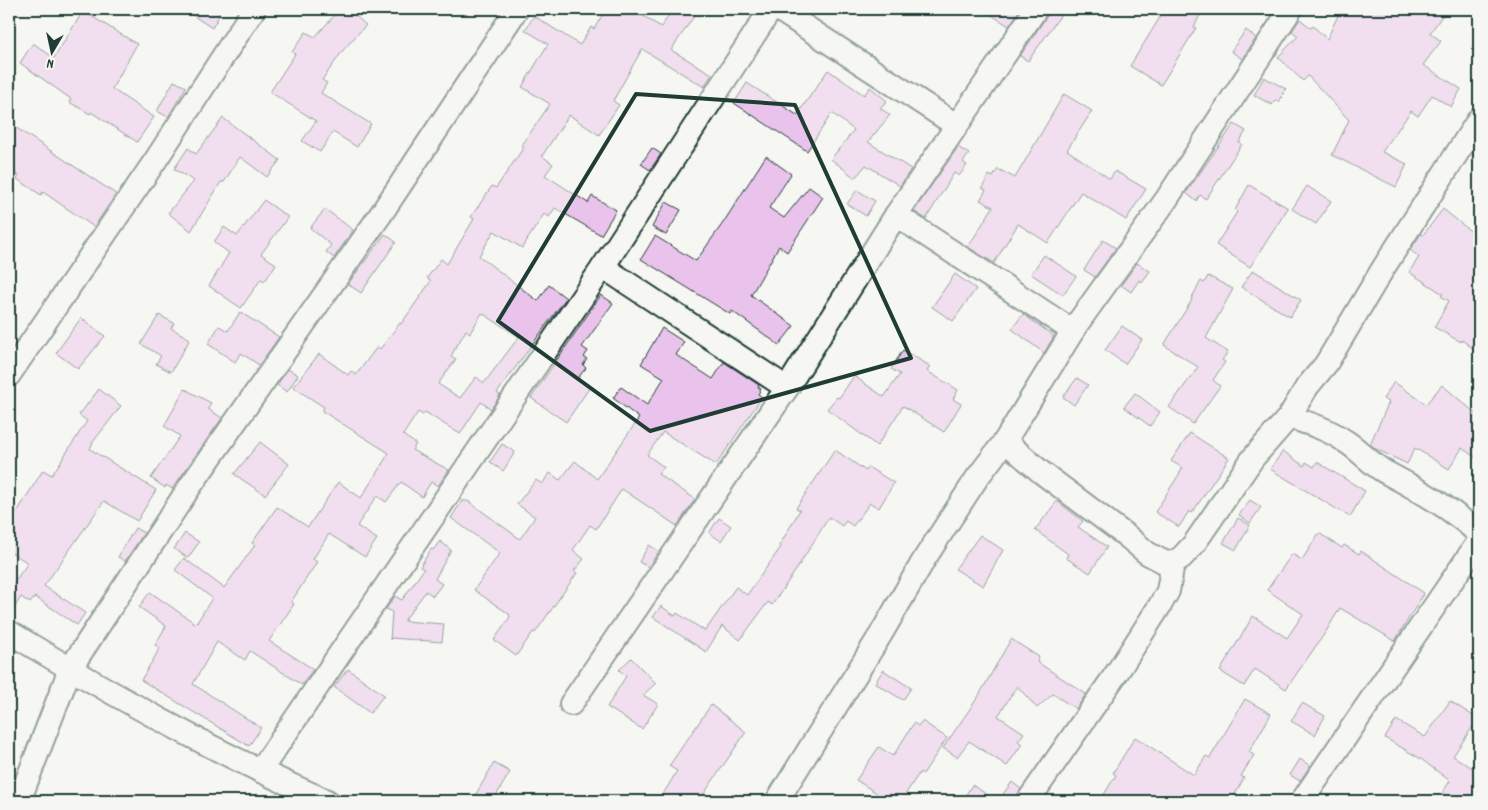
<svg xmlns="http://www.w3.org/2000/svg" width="1488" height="810" viewBox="0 0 1488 810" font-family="Dekko,sans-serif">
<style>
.building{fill:#eac3ec;stroke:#1f3d34;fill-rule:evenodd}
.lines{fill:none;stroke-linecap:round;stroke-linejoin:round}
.minor-casing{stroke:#1f3d34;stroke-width:26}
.minor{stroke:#f6f6f2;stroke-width:22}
.marked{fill:none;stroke:#1f3d34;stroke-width:4;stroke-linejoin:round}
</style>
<rect width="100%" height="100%" fill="#f6f6f2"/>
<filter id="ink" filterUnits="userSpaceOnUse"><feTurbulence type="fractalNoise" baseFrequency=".02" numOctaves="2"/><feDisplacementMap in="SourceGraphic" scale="10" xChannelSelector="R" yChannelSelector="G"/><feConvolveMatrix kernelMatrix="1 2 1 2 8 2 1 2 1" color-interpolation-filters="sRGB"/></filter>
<g filter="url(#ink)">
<g class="building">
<polygon points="183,9 213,9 220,14 212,28"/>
<polygon points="340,9 348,9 366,25 344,49 322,80 327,83 321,93 371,124 357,147 333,132 320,152 302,141 316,121 270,92 295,54 292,52 306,32 315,37"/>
<path d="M606,9H632L661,27L673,9H699L671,50L712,74L704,87L642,49L613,101L619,105L599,135L569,115L542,156L553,164L545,175L588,203L592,196L616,210L601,235L555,208L549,217L544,214L522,248L494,231L479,256L538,301L549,285L566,298L497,393L500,395L491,409L481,402L460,434L425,412L423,415L418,412L403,435L416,444L412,450L449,470L438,486L431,482L422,497L401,482L386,502L377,496L357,526L377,539L365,557L329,534L313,559L317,562L291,602L294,604L269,641L313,669L302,685L250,651L245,660L217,642L193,684L261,728L249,746L141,680L160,648L155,645L166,626L139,607L150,592L196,624L212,598L175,570L184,558L224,588L255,545L252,543L277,507L308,527L338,482L361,498L389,453L322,411L324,407L293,387L319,354L348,375L351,371L356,375L377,347L380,349L400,323L401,324L431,281L427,278L441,259L447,264L474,219L471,217L492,186L496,188L524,147L522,145L550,104L522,87L548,44L525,30L534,16L580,45L591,27L594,29ZM482,313L519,337L484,383L476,377L460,398L438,384L456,359L451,356L466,330L470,333Z"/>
<polygon points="982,9 1020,9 1009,26"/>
<polygon points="1049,9 1065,9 1028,61 1020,56 1047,16"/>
<polygon points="1165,9 1203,9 1194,27 1196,28 1161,85 1130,66"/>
<polygon points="1341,9 1447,9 1430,33 1441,41 1423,65 1461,89 1451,107 1432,95 1418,116 1411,111 1382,152 1407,164 1396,187 1332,155 1349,120 1308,76 1303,81 1278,57 1298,36 1292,31 1300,19 1311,28 1313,26 1327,39"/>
<polygon points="83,11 137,44 112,89 154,117 137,142 91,112 90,114 69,102 71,99 20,63 33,43 54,58"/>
<polygon points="1246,30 1256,38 1242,59 1231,51"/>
<polygon points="828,70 864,95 870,87 887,101 880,108 890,115 868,142 911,169 900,186 866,165 855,178 831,159 854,130 832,113 807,151 734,103 747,83 797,115"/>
<polygon points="1264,77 1286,89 1279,102 1275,100 1272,105 1254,95"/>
<polygon points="174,81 186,87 168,117 157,111"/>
<polygon points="1064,94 1092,111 1067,150 1110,179 1115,171 1146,189 1126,220 1081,192 1048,243 1018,224 994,263 968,247 993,207 980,200 986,190 982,188 989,175 993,177 998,169 1015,178"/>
<polygon points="223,118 280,160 267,177 240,157 224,182 221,182 191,231 168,213 194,181 174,169 188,148 196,154"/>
<polygon points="9,123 116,194 94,227 43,192 41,195 17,179 19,176 9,169"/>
<polygon points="1234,124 1246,131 1239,142 1242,144 1206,199 1200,195 1196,201 1186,193"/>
<polygon points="958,147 969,154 963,162 967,165 959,176 954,173 926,219 914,211"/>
<polygon points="652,148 661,154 650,170 641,164"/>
<polygon points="766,156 791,174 769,208 784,218 809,187 823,197 787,252 779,246 751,295 794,326 779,345 732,311 730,314 641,259 655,236 696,261 723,223"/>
<polygon points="1249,185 1288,208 1250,267 1216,245 1237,212 1235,210"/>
<polygon points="1307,186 1331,201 1316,224 1292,209"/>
<polygon points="857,190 875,201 866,216 847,204"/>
<polygon points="264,200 288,217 261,254 276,264 265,281 261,279 241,308 209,286 229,253 214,242 224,227 237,236"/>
<polygon points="666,202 681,210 666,235 652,227"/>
<polygon points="325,209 353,230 334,258 326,252 331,245 310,228"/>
<polygon points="1443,209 1479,238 1479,353 1462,340 1461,342 1434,327 1449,301 1441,296 1443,294 1409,272 1419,257 1410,250 1421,234 1423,235"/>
<polygon points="385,234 396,242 361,293 348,284"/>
<polygon points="1103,240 1116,248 1095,277 1084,270"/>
<polygon points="1044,255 1076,276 1063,295 1031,274"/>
<polygon points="1137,263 1150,271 1142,282 1139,280 1131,292 1121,285"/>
<polygon points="1253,270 1301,300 1290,317 1241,287"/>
<polygon points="955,274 976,289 953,321 932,307"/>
<polygon points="1208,276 1233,289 1206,338 1228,352 1222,360 1225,362 1213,380 1220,386 1193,424 1169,407 1198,367 1164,345 1192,300 1191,299 1201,281 1204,283"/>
<polygon points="601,295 613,303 582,347 588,351 584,357 587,359 583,365 586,368 577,379 590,387 566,422 531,398"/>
<polygon points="240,312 279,337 259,365 241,353 235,362 208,344 219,326 228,331"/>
<polygon points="1023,314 1054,336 1044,353 1012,329"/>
<polygon points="159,315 174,323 171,328 190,339 171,372 156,364 161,356 141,344"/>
<polygon points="81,318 105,336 78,369 56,353"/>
<polygon points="1122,326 1142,340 1125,364 1105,350"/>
<polygon points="662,328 684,342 676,355 713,379 724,362 759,385 758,387 761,389 758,394 762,397 716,465 663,432 647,455 664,467 658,474 695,499 677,526 622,489 596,529 590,525 573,550 584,559 574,571 577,573 535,633 533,632 516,656 494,640 510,617 509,614 474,590 500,553 451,518 462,501 468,501 520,539 535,517 517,504 536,480 542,484 550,473 560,480 575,461 597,479 639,418 613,398 621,387 647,405 664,378 641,364"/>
<polygon points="903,350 930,366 927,371 958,390 953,399 961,404 944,432 903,406 877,446 827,409 837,397 839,398 854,376 884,397 900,374 891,369"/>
<polygon points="288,369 298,375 287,392 277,385"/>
<polygon points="1077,378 1088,385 1074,405 1063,397"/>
<polygon points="1394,382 1426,404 1442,385 1479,416 1479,460 1462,448 1449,469 1415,448 1407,464 1376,449 1370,444 1389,402 1383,399"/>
<polygon points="99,389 121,406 93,442 90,449 156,490 137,521 104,501 44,586 85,613 77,625 35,597 30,603 21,597 9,616 9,589 28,563 9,551 9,525 43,470 52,475 87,421 79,415"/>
<polygon points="185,389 211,403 208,409 222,418 172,489 166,485 165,488 151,478 180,436 164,426"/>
<polygon points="1135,393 1160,412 1150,426 1124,407"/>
<polygon points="1190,433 1229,458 1192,513 1189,511 1179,527 1155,512 1183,468 1171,461"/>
<polygon points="260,442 289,464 265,495 234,474"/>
<polygon points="502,444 515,452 503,471 490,462"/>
<polygon points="835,450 866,471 868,467 894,483 879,508 870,503 853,526 846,521 842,526 829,517 796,570 772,605 768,602 740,640 722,626 706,652 653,617 661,606 675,616 677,613 705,631 736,587 747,595 781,547 779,546 800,510 796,508"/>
<polygon points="1283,451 1304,466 1306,462 1314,467 1317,462 1365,491 1350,517 1270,469"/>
<polygon points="1250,500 1261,507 1250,523 1239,515"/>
<polygon points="1057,501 1083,521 1078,527 1107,547 1090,573 1066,558 1068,554 1035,530"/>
<polygon points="719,518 731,526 721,541 709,533"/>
<polygon points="1238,518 1250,525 1236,550 1223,543"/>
<polygon points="135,528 144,533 125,561 118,557"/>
<polygon points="185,533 199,542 188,558 174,549"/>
<polygon points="1319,533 1342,548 1344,545 1359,554 1361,551 1424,593 1395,641 1340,608 1325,633 1286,689 1255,669 1244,686 1220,671 1253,616 1287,638 1303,614 1267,590 1292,554 1302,560"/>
<polygon points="980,535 1003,550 983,586 955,569"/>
<polygon points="440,541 451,550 435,579 442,584 433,596 426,591 404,621 444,624 442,642 391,638 390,640 392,612 386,609 395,596 402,600 424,569 420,567 431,549 433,550"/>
<polygon points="649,545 659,551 648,567 639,562"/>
<polygon points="1011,639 1039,657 1037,662 1086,694 1076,709 1053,694 1037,708 1017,686 998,716 1024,733 1018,741 1022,744 1007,766 969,741 957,757 943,748 978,697"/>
<polygon points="631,658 656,683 643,695 658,704 642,729 607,707 626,676 619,670"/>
<polygon points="348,669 384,695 370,713 334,687"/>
<polygon points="883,670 911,688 903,700 875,683"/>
<polygon points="1245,699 1271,714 1249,752 1254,755 1241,776 1244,778 1231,801 1100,801 1116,775 1113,773 1135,737 1194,775 1206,756 1210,758"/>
<polygon points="1450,701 1478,719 1453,756 1479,772 1479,801 1437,801 1450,781 1421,759 1385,738 1396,720 1425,737"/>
<polygon points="1302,703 1325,716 1315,735 1291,721"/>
<polygon points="711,705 746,732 699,801 659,801 677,771 669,766"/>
<polygon points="922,721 947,738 923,774 920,772 901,801 872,801 878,794 856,780 879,747 893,756 914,723 918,726"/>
<polygon points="1300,759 1310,766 1300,781 1290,775"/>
<polygon points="494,763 510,772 493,801 472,801"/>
<polygon points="1012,782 1021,789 1015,801 998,801"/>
<polygon points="972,785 997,801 962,801"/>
</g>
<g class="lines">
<defs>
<g id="minor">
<polyline points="778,9 956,125"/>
<polyline points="896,215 1073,331"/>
<polyline points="603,267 787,388"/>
<polyline points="9,375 155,161 254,9"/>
<path d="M1289,417C1308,423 1328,429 1345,441C1360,450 1371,465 1387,473C1421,491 1451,508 1479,534"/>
<polyline points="1005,441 1041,472 1128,537 1147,553 1164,562 1173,563 1182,557 1194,544 1253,458 1289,417 1307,387 1326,364 1384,267 1479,119"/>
<path d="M9,632C111,694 217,754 327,801"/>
<polyline points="571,704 787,388 896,215 1036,9"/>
<polyline points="260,771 603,267 771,9"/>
<polyline points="19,801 70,669 189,488 381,214 517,9"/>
<polyline points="777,801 881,634 925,558 977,478 1005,441 1077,324 1166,200 1291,9"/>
<polyline points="1028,801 1118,671 1159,607 1168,591 1173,563"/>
<polyline points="1302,801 1479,541"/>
</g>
</defs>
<use href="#minor" class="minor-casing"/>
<use href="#minor" class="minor"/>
</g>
</g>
<path d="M0 0H1488V810H0ZM636,94L795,105L911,358L650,431L498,321Z" fill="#f6f6f2" fill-opacity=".55" fill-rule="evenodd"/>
<path class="marked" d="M636,94L795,105L911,358L650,431L498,321Z"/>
<rect width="1488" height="810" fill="none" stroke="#f6f6f2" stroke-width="30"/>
<rect x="15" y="15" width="1458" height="780" fill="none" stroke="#1f3d34" stroke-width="2" filter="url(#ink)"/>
<g transform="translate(52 52) rotate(189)" stroke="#f6f6f2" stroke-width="4" paint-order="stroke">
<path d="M0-4L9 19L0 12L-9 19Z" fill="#1f3d34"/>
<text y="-8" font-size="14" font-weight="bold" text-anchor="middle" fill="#1f3d34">N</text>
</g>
</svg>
